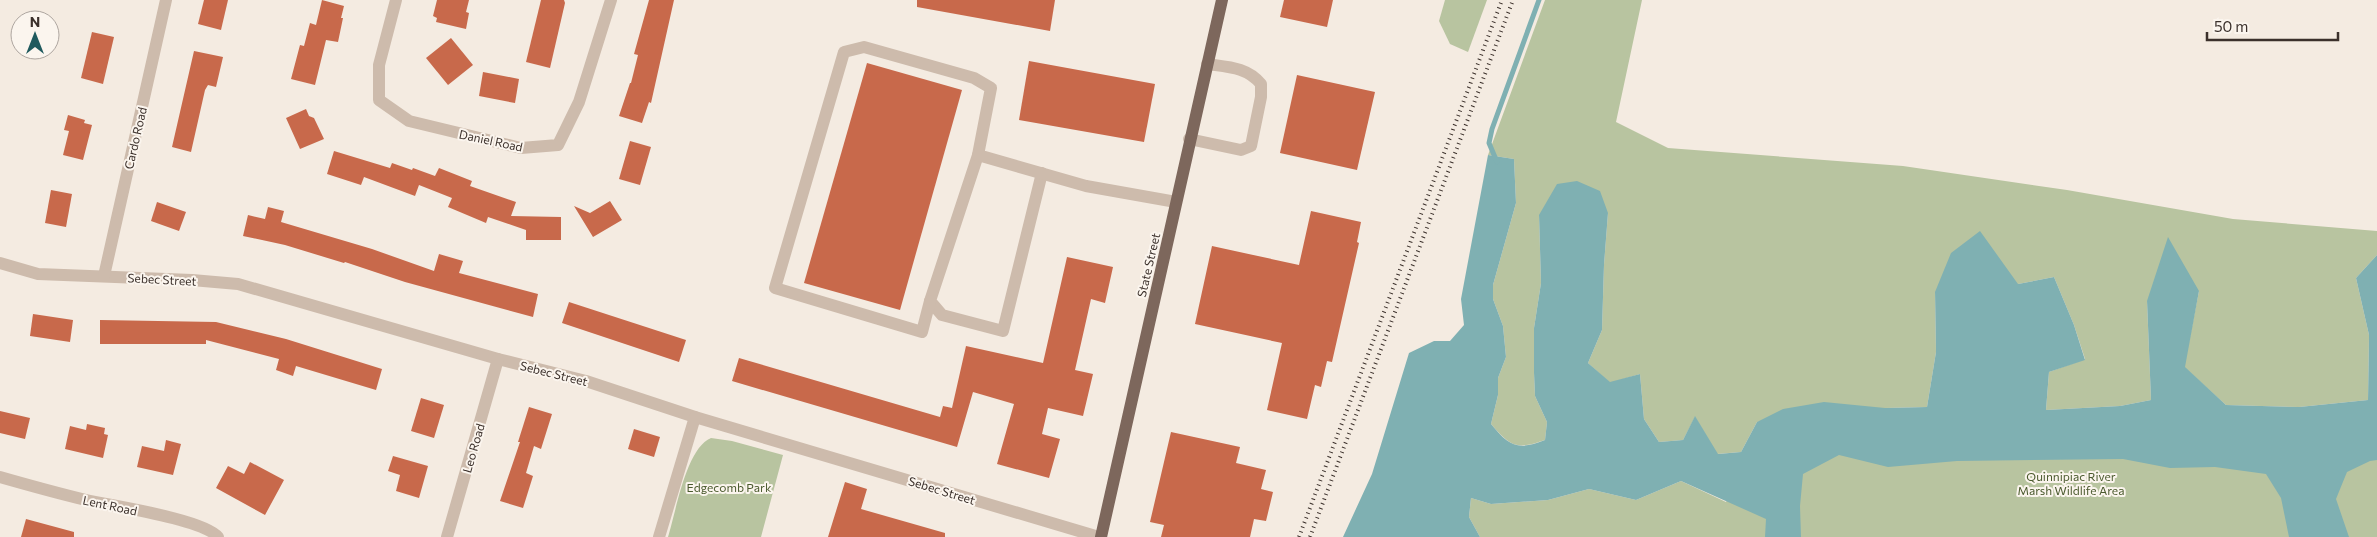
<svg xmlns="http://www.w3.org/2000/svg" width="2377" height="537" viewBox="0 0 2377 537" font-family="Commissioner,sans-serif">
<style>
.green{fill:#b8c4a0}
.water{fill:#7fb0b2}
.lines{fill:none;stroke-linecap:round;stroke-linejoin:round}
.stream{stroke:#7fb0b2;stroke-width:5}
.building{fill:#c8694b}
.minor{stroke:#cdbbac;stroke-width:12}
.major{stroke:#7d675c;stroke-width:12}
.rail{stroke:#3b302b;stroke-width:4;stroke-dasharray:1 4;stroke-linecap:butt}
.labels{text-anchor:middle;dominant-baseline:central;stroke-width:4;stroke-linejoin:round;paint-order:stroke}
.street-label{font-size:12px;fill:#3b302b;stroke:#fbf5ee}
.park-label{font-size:12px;fill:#4a5a2e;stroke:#fbf5ee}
</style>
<rect width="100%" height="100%" fill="#f4ebe1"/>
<g class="green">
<polygon points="1445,0 1487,0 1468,52 1450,44 1439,21"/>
<path d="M1545,0H1642L1616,122L1668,148L1903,166L2067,190L2233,219L2377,231V255L2356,278L2369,335L2368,400L2299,407L2226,405L2184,367L2199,291L2147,301L2151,400L2120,406L2046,410L2049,372L2085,359L2074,325L2054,277L2018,284L1935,292L1936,352L1927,407L1885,408L1757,422L1741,452L1717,454L1695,417L1683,440L1659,442L1644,419L1640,374L1610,383L1588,363L1602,330L1604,265L1608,213L1539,215L1541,283L1534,328V373L1535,396L1547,422L1545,440C1516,450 1511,447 1491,424L1498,395V378L1506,357L1503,326L1493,299V285L1516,203L1514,159L1488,155Z"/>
<polygon points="1768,428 2377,428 2377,537 1480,537 1469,517 1471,498 1491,504 1548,500 1589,489 1636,500 1681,481 1726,502"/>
<path d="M711,438L732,441L783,455L761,537H668C676,512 686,448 711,438Z"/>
</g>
<path class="water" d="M1488,155L1514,159L1516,203L1493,285V299L1503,326L1506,357L1498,378V395L1491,424C1509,446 1517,451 1545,440L1547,422L1535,396L1534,373V328L1541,283L1539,215L1557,184L1577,181L1600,191L1608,213L1604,265L1602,330L1588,363L1610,382L1640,374L1644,419L1659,442L1683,440L1695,416L1718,454L1741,452L1757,422L1783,409L1824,402L1885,408L1927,407L1936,352L1935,292L1951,253L1980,231L2018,284L2054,277L2074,325L2085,360L2049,372L2046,410L2120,406L2151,400L2147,301L2168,237L2199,291L2185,367L2226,405L2299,407L2368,400L2369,335L2356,278L2377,255V460L2370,461L2347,472L2336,499L2349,537H2289L2281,498L2266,474L2215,467L2170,468L2123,459L1957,461L1888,467L1839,455L1803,474L1800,506L1801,537H1765L1766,519L1681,481L1636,500L1589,489L1548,500L1491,504L1471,498L1469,517L1480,537H1343L1372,474L1409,353L1434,341H1450L1464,325L1461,299Z"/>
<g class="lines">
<polyline class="stream" points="1497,162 1489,143 1492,129 1539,0"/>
</g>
<g class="building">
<polygon points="204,0 228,0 221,30 198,24"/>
<polygon points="322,0 344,6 341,18 343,18 338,42 326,40 315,85 291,79 300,45 304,46 310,23 316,25"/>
<polygon points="437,0 469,0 466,12 469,13 466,29 436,22 437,18 433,16"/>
<polygon points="541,0 564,0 565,3 550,68 526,62"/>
<polygon points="649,0 674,0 651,103 649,102 642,123 619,116 630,83 631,83 638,55 634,54"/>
<polygon points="917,0 1055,0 1050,31 917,7"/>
<polygon points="1284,0 1333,0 1327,27 1280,17"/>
<polygon points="92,32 114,37 103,84 81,78"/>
<polygon points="451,38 473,65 448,85 426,58"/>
<polygon points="194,51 223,57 216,87 208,85 205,90 191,152 172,147"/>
<polygon points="1029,61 1155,84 1144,142 1019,120"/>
<polygon points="867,63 962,90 900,310 804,283"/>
<polygon points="483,72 519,79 515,103 479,96"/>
<polygon points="1297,75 1375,92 1357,170 1280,153"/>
<polygon points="306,109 309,116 314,118 324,139 300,149 286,118"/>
<polygon points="68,115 85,120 84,123 92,125 83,160 63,155 69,131 64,130"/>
<polygon points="630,141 651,147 640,185 619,179"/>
<polygon points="334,151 390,168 392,163 412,170 413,168 435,176 439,168 472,181 470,186 516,202 511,216 561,217 561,240 526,240 526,230 488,217 486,223 448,207 452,198 419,185 415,196 364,177 361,185 327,174"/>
<polygon points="51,190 72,194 66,227 45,223"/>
<polygon points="610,201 622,220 593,237 574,206 590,213"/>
<polygon points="157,202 186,212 179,231 151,221"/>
<polygon points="268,207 284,211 281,222 372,249 434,271 439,254 463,261 459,273 538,294 533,317 405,282 345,262 344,263 285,245 243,236 248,215 265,219"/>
<polygon points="1311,211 1361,222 1357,242 1359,243 1332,362 1327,361 1321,387 1315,385 1307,419 1267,410 1282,343 1195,324 1212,246 1299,265"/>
<polygon points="1067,257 1113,267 1105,303 1091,299 1075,370 1093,374 1083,416 1048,408 1042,434 1060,439 1049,478 997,464 1014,404 973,392 957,447 732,381 739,358 940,417 943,406 952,408 966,346 1043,363"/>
<polygon points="569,302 686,340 679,362 562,323"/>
<polygon points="33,314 73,320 70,342 30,336"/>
<polygon points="100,320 216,322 286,339 382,369 376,390 296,366 293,376 276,370 279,359 206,340 206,344 100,344"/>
<polygon points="421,398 444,405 434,438 411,431"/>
<polygon points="529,407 552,414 541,449 534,446 526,473 533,476 523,508 500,501 520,442 518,442"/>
<polygon points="0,411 30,418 25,439 0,433"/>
<polygon points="87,424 105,428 104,434 108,435 103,458 65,449 70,426 86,430"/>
<polygon points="634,429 660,437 654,457 628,449"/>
<polygon points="1171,432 1240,447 1236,463 1266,470 1261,489 1273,492 1266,521 1254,519 1250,537 1161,537 1164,525 1150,522"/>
<polygon points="166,440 181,444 173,475 137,467 142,446 164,451"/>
<polygon points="393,456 428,466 419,498 396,491 400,475 388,471"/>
<polygon points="250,462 284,480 265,515 216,488 228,466 244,474"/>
<polygon points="845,482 867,489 861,509 945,533 945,537 828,537"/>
<polygon points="26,519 74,532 74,537 21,537"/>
</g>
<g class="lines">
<g class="minor">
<polyline points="396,0 379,65 379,100 409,121 521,148 558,145 579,102 611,0"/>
<path d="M1189,139L1241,150L1251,146L1261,97V84C1247,67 1228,67 1207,64"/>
<polyline points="978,155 930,301 942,315 1003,331 1042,173"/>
<polyline points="0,263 38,274 192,280 238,284 498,359 586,381 695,417 1099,537"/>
<polyline points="104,276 166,0"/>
<polyline points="930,301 922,332 775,288 844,52 864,47 974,78 991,88 978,155 1086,186 1176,202"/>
<path d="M0,477C28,485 57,493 86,500C112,506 203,519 218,537"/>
<polyline points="447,537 498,359"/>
<polyline points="659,537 695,417"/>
</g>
<polyline class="major" points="1101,537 1222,0"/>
<g class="rail">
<polyline points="1299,537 1502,0"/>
<polyline points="1310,537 1513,0"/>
</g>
</g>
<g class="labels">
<g class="street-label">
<text transform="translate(135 138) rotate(-77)">Cardo Road</text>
<text transform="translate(491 140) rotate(12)">Daniel Road</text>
<text transform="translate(1148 265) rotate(-77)">State Street</text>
<text transform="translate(162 279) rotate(3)">Sebec Street</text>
<text transform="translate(554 373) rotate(14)">Sebec Street</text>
<text transform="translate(473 448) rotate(-74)">Leo Road</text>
<text transform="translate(942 490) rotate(17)">Sebec Street</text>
<text transform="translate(110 505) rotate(12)">Lent Road</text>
</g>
<g class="park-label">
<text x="2071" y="476">Quinnipiac River<tspan x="2071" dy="14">Marsh Wildlife Area</tspan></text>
<text x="729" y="487">Edgecomb Park</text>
</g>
</g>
<g transform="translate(35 35)"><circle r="24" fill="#fbf5ee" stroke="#aea6a0"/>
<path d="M0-4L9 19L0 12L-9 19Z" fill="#1f5a5e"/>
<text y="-8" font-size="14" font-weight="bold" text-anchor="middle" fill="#3b302b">N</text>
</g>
<path d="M2207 32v8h131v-8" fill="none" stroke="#3b302b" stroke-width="2.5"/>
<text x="2214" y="32" font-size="15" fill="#3b302b" stroke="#fbf5ee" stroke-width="4" paint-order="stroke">50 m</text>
</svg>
